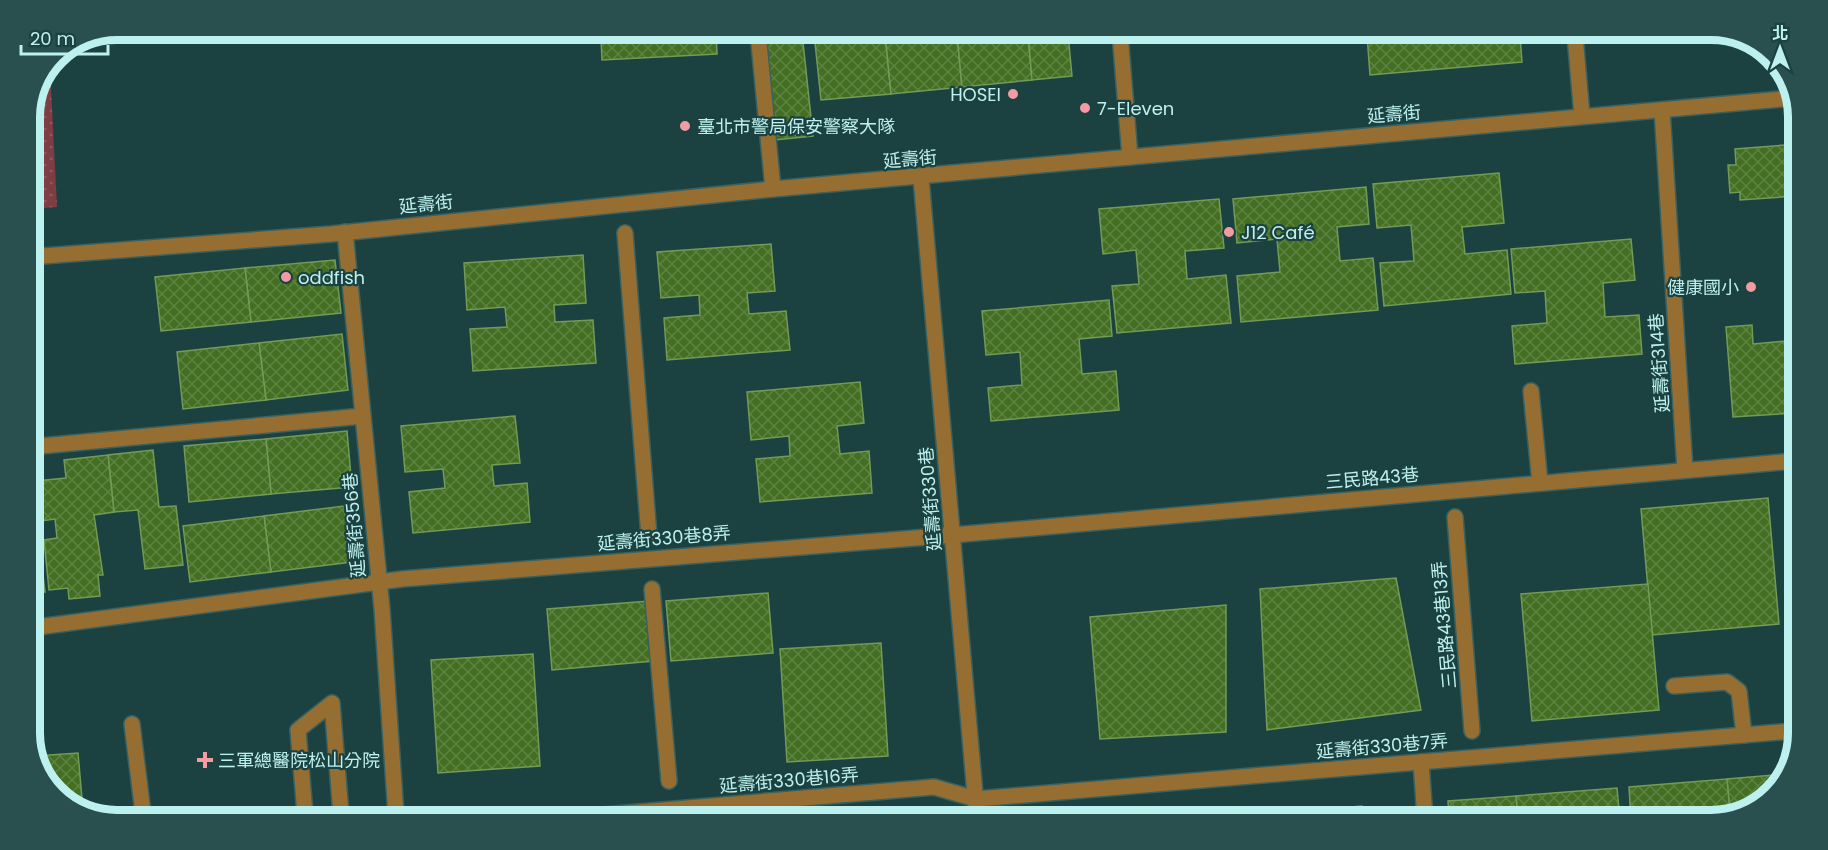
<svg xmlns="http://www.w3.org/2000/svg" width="1828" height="850" viewBox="0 0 1828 850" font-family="Poppins,'Noto Sans TC',sans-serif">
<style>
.park{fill:url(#park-dots)}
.building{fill:url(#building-cross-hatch);stroke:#729b57;stroke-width:1.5}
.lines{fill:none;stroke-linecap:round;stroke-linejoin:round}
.minor-casing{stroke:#396160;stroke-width:18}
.minor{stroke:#976e32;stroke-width:15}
.poi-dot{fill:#f49aa3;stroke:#1c4141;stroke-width:2}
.labels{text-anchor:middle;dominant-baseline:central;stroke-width:4.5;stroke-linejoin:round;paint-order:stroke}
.poi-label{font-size:18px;fill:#bdf1ef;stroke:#1c4141;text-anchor:start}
.street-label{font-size:18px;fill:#bdf1ef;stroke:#1c4141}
.rim{fill:none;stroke:#bdf1ef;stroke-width:8}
</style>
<defs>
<pattern id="park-dots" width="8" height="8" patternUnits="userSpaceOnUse" patternTransform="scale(1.5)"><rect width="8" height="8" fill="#7e3d45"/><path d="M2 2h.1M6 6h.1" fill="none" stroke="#8e5a60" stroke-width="1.8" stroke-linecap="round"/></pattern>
<pattern id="building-cross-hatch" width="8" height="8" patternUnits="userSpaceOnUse" patternTransform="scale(1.5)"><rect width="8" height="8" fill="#446e21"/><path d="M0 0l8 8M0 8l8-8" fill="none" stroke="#5d8342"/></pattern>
</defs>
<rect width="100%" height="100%" fill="#1c4141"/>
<polygon class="park" points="50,69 57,207 30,209 30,112"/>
<g class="building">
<polygon points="587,32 716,32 717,54 602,60 601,39 587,40"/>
<polygon points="765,33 802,33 813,136 775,140"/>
<polygon points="814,33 885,33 891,94 821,100"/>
<polygon points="885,33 957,34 962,87 891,94"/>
<polygon points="957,34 1028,34 1032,80 962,87"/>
<polygon points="1028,34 1068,34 1072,76 1032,80"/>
<polygon points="1367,35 1520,36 1522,62 1370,75"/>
<polygon points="1798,144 1797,196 1740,200 1740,192 1730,193 1728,165 1736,165 1735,149"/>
<polygon points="1499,173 1504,223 1462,227 1465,254 1507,250 1511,294 1384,306 1380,263 1414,261 1411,225 1377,228 1373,184"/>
<polygon points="1366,187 1369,224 1337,227 1340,261 1373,258 1378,310 1241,322 1237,276 1280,272 1277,239 1237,243 1233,199"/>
<polygon points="1219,199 1224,248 1185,251 1187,279 1226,275 1231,323 1117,333 1112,286 1139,284 1136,250 1103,254 1099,209"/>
<polygon points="1631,239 1635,280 1603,283 1605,317 1639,315 1642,354 1515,364 1512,326 1547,323 1545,291 1515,293 1511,249"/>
<polygon points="771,244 775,291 747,293 749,314 786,311 790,350 667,360 664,318 700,315 699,295 661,298 657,252"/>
<polygon points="583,255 586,303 554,305 555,322 593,320 596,363 473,371 470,329 507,327 505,307 467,310 464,263"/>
<polygon points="335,260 341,313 251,322 245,268"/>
<polygon points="245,268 251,322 161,331 155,277"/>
<polygon points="1109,300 1112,336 1079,339 1082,374 1116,371 1119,410 991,421 988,388 1022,385 1020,352 986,355 982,311"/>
<polygon points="1752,325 1753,344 1796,340 1795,413 1733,417 1726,327"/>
<polygon points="342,334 348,390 266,400 259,343"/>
<polygon points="259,343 266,400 183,409 177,352"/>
<polygon points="30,377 35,423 30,423"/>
<polygon points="860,382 864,423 837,426 840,454 869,451 872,493 760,502 756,459 790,456 789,436 751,440 747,392"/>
<polygon points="515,416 520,463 492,465 494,486 527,483 530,522 413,533 409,492 445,488 443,469 405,472 401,426"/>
<polygon points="347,431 352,487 271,494 266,439"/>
<polygon points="266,439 271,494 189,502 184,446"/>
<polygon points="153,450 159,507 176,506 183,565 145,569 138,510 114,512 108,455"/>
<polygon points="108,455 114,512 94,515 103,575 98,575 100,596 69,599 68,588 49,590 44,540 57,538 55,519 41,521 36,481 66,478 64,460"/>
<polygon points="30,463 45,592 30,593"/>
<polygon points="1768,498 1779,624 1652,635 1641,509"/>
<polygon points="344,506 352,562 271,572 264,516"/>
<polygon points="264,516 271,572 190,582 183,526"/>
<polygon points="1396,578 1421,710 1267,730 1260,589"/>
<polygon points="1648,584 1659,710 1532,721 1521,594"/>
<polygon points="768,593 773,653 671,661 666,601"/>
<polygon points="649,601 654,661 552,670 547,609"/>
<polygon points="1226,605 1226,732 1100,739 1090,617"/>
<polygon points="881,643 888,756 787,762 780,649"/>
<polygon points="533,654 540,766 438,773 431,660"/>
<polygon points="78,753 83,810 81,811 45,781 36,756"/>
<polygon points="1785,774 1759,805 1730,814 1727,779"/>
<polygon points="1727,779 1730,814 1711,820 1631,820 1629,787"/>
<polygon points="1617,788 1620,820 1518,819 1516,796"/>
<polygon points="1516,796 1518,819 1449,819 1448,801"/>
<polygon points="1362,806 1363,811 1376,810 1377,819 1290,818 1291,812"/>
</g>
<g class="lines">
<defs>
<g id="minor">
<polyline points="758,33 773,189"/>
<polyline points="1120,34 1130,157"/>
<polyline points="1575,36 1582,116"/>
<polyline points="1662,110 1685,470"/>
<polyline points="921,178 977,817"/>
<polyline points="345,232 382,609 396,815"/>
<polyline points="625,233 649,536"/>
<polyline points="30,257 331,234 773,189 1793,98"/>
<polyline points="1531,391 1540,483"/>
<polyline points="30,447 363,416"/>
<polyline points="1455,517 1472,731"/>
<polyline points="652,589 669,781"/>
<polyline points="30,628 402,579 953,535 1794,461"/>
<polyline points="1674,686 1727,682 1739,691 1744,735"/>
<polyline points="132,724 143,813"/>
<polyline points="1421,762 1425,819"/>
<polyline points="305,814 298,730 332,703 341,814"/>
<polyline points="604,815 934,787 976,799 1792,731"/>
</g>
</defs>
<use href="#minor" class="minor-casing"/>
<use href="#minor" class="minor"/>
</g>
<g class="poi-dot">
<circle cx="1013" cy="94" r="6"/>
<circle cx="1085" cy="108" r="6"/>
<circle cx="685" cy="126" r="6"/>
<circle cx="1229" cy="232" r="6"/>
<circle cx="286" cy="277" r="6"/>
<circle cx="1751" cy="287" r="6"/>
<path d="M202 751h6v6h6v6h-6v6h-6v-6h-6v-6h6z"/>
</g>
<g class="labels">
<g class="poi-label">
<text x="1001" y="94" text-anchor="end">HOSEI</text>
<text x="1097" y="108">7-Eleven</text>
<text x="697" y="126">臺北市警局保安警察大隊</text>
<text x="1241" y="232">J12 Café</text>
<text x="298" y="277">oddfish</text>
<text x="1739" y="287" text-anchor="end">健康國小</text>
<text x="218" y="760">三軍總醫院松山分院</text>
</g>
<g class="street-label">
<text transform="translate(1394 114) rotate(-5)">延壽街</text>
<text transform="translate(910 159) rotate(-5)">延壽街</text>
<text transform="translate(426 204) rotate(-6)">延壽街</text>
<text transform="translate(1659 363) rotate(-94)">延壽街314巷</text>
<text transform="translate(1372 478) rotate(-5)">三民路43巷</text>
<text transform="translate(930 499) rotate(-95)">延壽街330巷</text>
<text transform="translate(354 525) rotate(-95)">延壽街356巷</text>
<text transform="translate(664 538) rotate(-5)">延壽街330巷8弄</text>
<text transform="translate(1444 625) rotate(-95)">三民路43巷13弄</text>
<text transform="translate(1382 746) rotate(-5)">延壽街330巷7弄</text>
<text transform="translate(789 780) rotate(-5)">延壽街330巷16弄</text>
</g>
</g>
<path d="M0 0H1828V850H0ZM117 40H1711A77 77 0 0 1 1788 117V733A77 77 0 0 1 1711 810H117A77 77 0 0 1 40 733V117A77 77 0 0 1 117 40Z" fill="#294f4f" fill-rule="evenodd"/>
<path class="rim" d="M117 40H1711A77 77 0 0 1 1788 117V733A77 77 0 0 1 1711 810H117A77 77 0 0 1 40 733V117A77 77 0 0 1 117 40Z"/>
<g transform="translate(1780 48)" stroke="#1c4141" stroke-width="4.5" paint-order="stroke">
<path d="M0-4.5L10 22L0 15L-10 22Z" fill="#bdf1ef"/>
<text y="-9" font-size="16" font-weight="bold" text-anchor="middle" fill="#bdf1ef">北</text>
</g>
<path d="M21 45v9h87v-9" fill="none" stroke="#bdf1ef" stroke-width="3"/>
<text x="30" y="45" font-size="18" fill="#bdf1ef" stroke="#1c4141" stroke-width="4.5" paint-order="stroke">20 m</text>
</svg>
